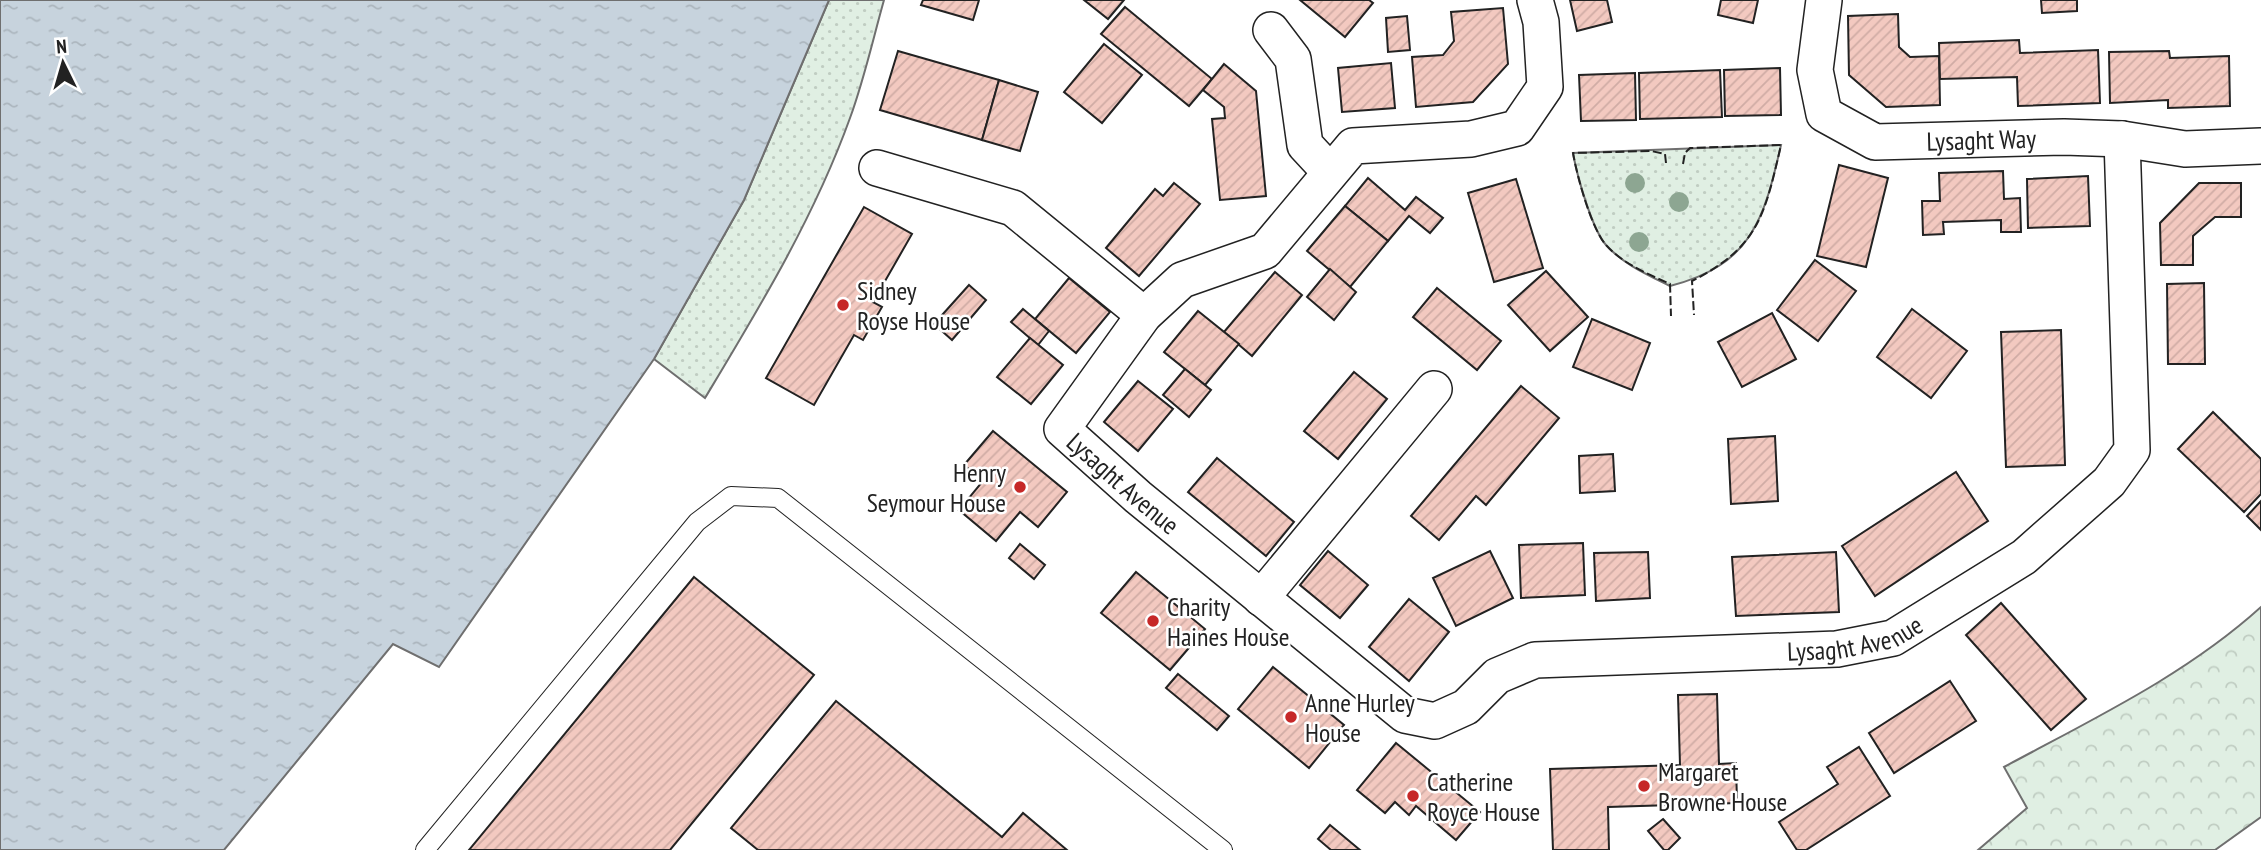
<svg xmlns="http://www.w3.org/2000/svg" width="2261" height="850" viewBox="0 0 2261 850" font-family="'PT Sans Narrow',sans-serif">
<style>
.grass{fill:url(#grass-dots);stroke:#6f6f6f;stroke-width:2}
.forest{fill:url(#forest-crowns);stroke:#6f6f6f;stroke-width:2}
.water{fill:url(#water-ripples);stroke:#6f6f6f;stroke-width:2}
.building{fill:url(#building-hatch);stroke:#222;stroke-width:2}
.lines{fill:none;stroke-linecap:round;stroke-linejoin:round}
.lane-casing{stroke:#222;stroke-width:20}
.street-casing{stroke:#222;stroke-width:38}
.lane{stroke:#fff;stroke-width:18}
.street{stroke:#fff;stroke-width:35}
.fence{stroke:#222;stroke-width:2;stroke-dasharray:9 3.5;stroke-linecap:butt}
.tree{fill:#8da692}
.poi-dot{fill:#c62828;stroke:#fff;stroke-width:2.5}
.labels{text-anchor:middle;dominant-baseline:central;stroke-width:5;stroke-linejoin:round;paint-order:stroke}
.street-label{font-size:26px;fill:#222;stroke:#fff}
.poi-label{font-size:26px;fill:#222;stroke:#fff;text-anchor:start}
</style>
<defs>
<pattern id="grass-dots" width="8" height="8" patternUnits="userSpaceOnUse" patternTransform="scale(1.75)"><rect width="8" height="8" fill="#e0efe3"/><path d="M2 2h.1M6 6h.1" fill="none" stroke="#c0cdc2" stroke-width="1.8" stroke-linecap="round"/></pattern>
<pattern id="forest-crowns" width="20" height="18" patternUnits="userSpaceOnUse" patternTransform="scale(1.75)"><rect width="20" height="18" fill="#e0efe3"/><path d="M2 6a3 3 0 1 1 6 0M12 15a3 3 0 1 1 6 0" fill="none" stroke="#c0cdc2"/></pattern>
<pattern id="water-ripples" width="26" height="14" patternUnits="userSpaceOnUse" patternTransform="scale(1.75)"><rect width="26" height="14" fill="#c7d3dd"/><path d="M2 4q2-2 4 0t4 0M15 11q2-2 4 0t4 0" fill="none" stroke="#abb5bd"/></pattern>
<pattern id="building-hatch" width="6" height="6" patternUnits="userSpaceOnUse" patternTransform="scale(1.75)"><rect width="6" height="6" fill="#f3c9c0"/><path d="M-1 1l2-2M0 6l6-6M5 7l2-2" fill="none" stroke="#d0aca5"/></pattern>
</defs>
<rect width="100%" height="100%" fill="#fff"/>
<g class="grass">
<path d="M829,0H884C873,39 864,80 850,118C814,218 759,308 705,398L654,359L744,200Z"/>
<path d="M1781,145C1764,219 1752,265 1670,286C1648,275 1623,264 1606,245C1592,229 1577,176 1573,153Z"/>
</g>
<path class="forest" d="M2261,607V817L2215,850H1978L2027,808L2004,767C2093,719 2186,675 2261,607Z"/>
<polygon class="water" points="0,0 829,0 744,200 654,359 439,667 393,644 224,850 0,850"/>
<g class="building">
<polygon points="923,0 979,0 973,20 921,5"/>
<polygon points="1084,0 1124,0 1108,19"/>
<polygon points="1300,0 1369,0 1373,3 1345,37"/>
<polygon points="1570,0 1607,0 1612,22 1577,31"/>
<polygon points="1721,0 1758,0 1753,23 1718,15"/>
<polygon points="2041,0 2077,0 2077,11 2042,13"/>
<polygon points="1125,7 1212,79 1189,106 1101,34"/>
<polygon points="1503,8 1508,64 1473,102 1416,107 1412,57 1443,55 1454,41 1451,12"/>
<polygon points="1898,14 1899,47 1910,57 1939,56 1940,105 1886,107 1849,75 1848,16"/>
<polygon points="1407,16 1410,50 1388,52 1386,18"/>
<polygon points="2019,40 2020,53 2098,50 2100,103 2018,106 2017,77 1940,79 1939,43"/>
<polygon points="1104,44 1142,75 1102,123 1064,92"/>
<polygon points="898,51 999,80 982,140 880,110"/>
<polygon points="2169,51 2170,58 2229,56 2230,106 2168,108 2168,100 2110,103 2109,52"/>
<polygon points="1391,63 1395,108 1342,112 1338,68"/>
<polygon points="1224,64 1256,91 1266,196 1220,200 1212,119 1225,118 1224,107 1203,90"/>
<polygon points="1780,68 1781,115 1725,116 1724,70"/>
<polygon points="1720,70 1722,117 1640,119 1639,73"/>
<polygon points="1635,73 1636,120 1581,121 1579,75"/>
<polygon points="999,80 1038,92 1020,151 982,140"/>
<polygon points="1839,165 1888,178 1866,267 1817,256"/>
<polygon points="2003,171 2004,199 2020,198 2021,232 2001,232 2001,220 1943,222 1944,234 1923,235 1922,201 1940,201 1939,173"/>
<polygon points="2088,176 2090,226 2028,228 2027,179"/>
<polygon points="1368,178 1405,210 1416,197 1443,218 1430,233 1409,216 1388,241 1345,206"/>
<polygon points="1516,179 1543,268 1494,282 1468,193"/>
<polygon points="1174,183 1200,204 1139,276 1106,248 1155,189 1163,196"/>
<polygon points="2199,183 2241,183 2241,217 2215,217 2193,236 2193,265 2161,265 2160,223"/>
<polygon points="1345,206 1388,241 1350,287 1307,251"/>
<polygon points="864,207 912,234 873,302 882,307 863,340 854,335 814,405 766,378"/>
<polygon points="1815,260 1856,291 1818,341 1777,310"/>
<polygon points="1330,269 1356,292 1334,320 1307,297"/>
<polygon points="1546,271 1588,317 1550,351 1508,305"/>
<polygon points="1275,272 1302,295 1252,356 1224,332"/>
<polygon points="1069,278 1110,312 1076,353 1035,319"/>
<polygon points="2204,283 2205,364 2168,364 2167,284"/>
<polygon points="969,285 986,300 952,340 934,324"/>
<polygon points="1437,288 1501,341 1477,370 1413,317"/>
<polygon points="1023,309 1049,331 1038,345 1011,322"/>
<polygon points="1912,309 1967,351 1931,398 1877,357"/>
<polygon points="1198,311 1239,344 1205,385 1164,352"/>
<polygon points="1772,313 1796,359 1742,387 1718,342"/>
<polygon points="1592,319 1650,343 1632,390 1573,367"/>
<polygon points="2061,330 2065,465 2006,467 2001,332"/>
<polygon points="1030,338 1063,365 1031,404 997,377"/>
<polygon points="1185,369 1211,390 1189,417 1163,395"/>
<polygon points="1354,372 1387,399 1338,459 1304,431"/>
<polygon points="1138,381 1173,409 1138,451 1104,422"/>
<polygon points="1521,386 1559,418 1486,505 1476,496 1439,540 1411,516"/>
<polygon points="2213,412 2261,459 2261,494 2244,512 2178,449"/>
<polygon points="993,431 1067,492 1038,527 1020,512 996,541 959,510 983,481 964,465"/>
<polygon points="1775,436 1778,501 1731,504 1728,439"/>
<polygon points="1613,454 1615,491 1580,493 1579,456"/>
<polygon points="1217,458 1294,522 1266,556 1188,492"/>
<polygon points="1956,472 1988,521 1875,596 1842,546"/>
<polygon points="2261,501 2261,530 2247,516"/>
<polygon points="1583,543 1585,595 1521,598 1519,545"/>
<polygon points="1020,544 1045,565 1034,579 1009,558"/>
<polygon points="1328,551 1368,585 1340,618 1300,585"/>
<polygon points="1490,551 1513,598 1456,626 1433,578"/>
<polygon points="1648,552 1650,598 1596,601 1594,553"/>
<polygon points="1836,552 1839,612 1736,616 1732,557"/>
<polygon points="1136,572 1205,629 1170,670 1101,613"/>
<polygon points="694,577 814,675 670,850 469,850"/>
<polygon points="1409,599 1449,632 1409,681 1369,647"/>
<polygon points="2001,603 2086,699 2051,730 1966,635"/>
<polygon points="1273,667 1344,725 1309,768 1238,709"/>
<polygon points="1178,674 1229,716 1217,730 1166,688"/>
<polygon points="1950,681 1976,721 1894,773 1869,733"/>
<polygon points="1717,694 1719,764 1736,763 1737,803 1608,807 1609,850 1553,850 1550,769 1680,765 1678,695"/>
<polygon points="836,701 1002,837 1023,813 1067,850 758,850 731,828"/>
<polygon points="1396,743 1480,812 1456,840 1416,806 1409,815 1395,802 1385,813 1357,790"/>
<polygon points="1859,747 1890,796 1806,850 1797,850 1779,822 1838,784 1827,767"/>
<polygon points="1663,819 1680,838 1668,850 1664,850 1648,831"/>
<polygon points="1330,825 1360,850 1331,850 1318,839"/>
</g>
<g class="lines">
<defs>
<polyline id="lane" points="425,850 697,522 731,496 778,498 1223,850"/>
<g id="street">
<path id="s1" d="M1535,0L1541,22L1545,87L1517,128L1471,139L1353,146L1265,251L1182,280L1144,315L1062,429L1138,497L1405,715L1435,721L1466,707L1497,676L1535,660L1837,649L1893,638L2024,557L2109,482L2132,450L2122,139"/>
<path id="s2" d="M1824,0L1815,70L1824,114L1875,142L2064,137L2122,139L2185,149L2261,146"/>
<polyline points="1271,30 1293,59 1305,145 1330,172"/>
<polyline points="877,168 1013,208 1144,315"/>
<polyline points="1261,598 1434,389"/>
</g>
</defs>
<use href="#lane" class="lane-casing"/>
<use href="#street" class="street-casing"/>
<use href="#lane" class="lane"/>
<use href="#street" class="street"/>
<g class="fence">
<path d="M1666,163L1665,154L1651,151L1573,153C1577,176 1591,228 1606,245C1623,264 1648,274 1670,284L1671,316"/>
<path d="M1683,164L1685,153L1690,148L1781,145C1765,214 1759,247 1692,281L1694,315"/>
</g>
</g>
<g class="tree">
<circle cx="1635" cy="183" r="10"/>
<circle cx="1679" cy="202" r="10"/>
<circle cx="1639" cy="242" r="10"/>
</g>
<g class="poi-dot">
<circle cx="843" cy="305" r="7"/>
<circle cx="1020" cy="487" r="7"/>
<circle cx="1153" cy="621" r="7"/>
<circle cx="1291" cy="717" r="7"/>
<circle cx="1644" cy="786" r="7"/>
<circle cx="1413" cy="796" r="7"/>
</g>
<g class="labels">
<g class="street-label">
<text stroke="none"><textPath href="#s2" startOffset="280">Lysaght Way</textPath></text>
<text stroke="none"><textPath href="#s1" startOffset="802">Lysaght Avenue</textPath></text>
<text stroke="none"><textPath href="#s1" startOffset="1638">Lysaght Avenue</textPath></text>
</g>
<g class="poi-label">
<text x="857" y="290">Sidney<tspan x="857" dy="30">Royse House</tspan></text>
<text x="1006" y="472" text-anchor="end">Henry<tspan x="1006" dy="30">Seymour House</tspan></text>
<text x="1167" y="606">Charity<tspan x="1167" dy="30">Haines House</tspan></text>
<text x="1305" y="702">Anne Hurley<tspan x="1305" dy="30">House</tspan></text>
<text x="1658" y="771">Margaret<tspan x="1658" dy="30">Browne House</tspan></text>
<text x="1427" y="781">Catherine<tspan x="1427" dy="30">Royce House</tspan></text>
</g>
</g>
<g transform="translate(63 63) rotate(355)" stroke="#ffffff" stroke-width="5" paint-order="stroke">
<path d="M0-5L12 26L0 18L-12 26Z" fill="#222222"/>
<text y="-10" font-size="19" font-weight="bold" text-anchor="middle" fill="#222222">N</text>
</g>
</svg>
